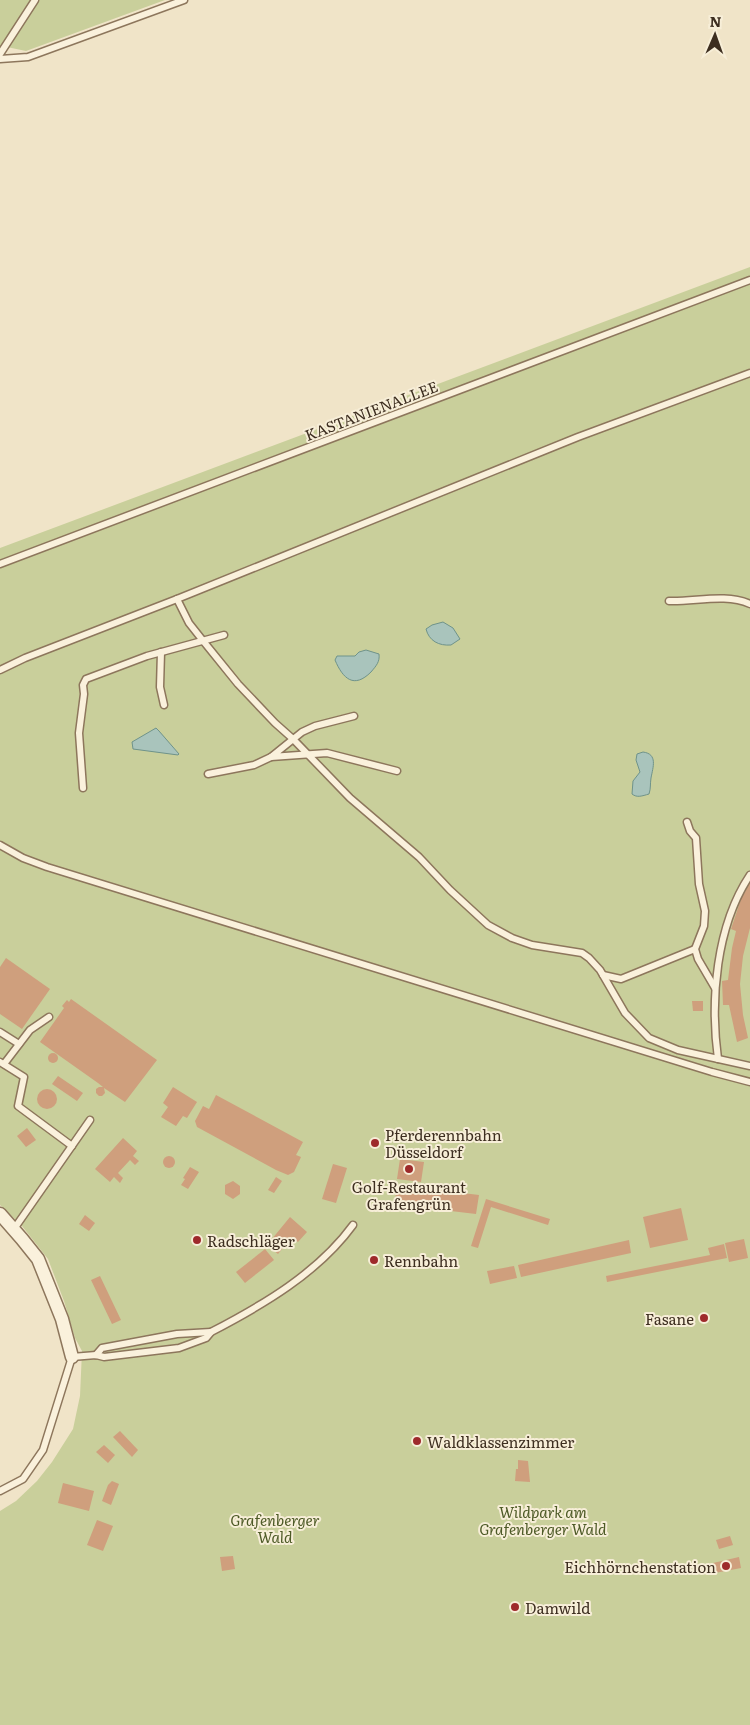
<svg xmlns="http://www.w3.org/2000/svg" width="750" height="1725" viewBox="0 0 750 1725" font-family="Literata,serif">
<style>
.green{fill:#c9cf9b}
.water{fill:#a9c4bc;stroke:#6f938a}
.building{fill:#cf9f7d}
.lines{fill:none;stroke-linecap:round;stroke-linejoin:round}
.lane-casing{stroke:#8d765c;stroke-width:9}
.street-casing{stroke:#8d765c;stroke-width:15}
.lane{stroke:#faf1dc;stroke-width:6}
.street{stroke:#faf1dc;stroke-width:12}
.poi-dot{fill:#9e2a2b;stroke:#f7eed8;stroke-width:2}
.labels{text-anchor:middle;dominant-baseline:central;stroke-width:4;stroke-linejoin:round;paint-order:stroke}
.street-label{font-size:15px;fill:#3d2e20;stroke:#f7eed8}
.poi-label{font-size:15px;fill:#3d2e20;stroke:#f7eed8;text-anchor:start}
.park-label{font-size:15px;font-style:italic;fill:#4d5a26;stroke:#f7eed8}
</style>
<rect width="100%" height="100%" fill="#f0e4c8"/>
<g class="green">
<polygon points="0,0 165,0 26,51 2,46 0,47"/>
<polygon points="750,267 750,1725 0,1725 0,1511 16,1501 37,1481 52,1462 73,1429 80,1396 82,1351 75,1338 64,1301 48,1259 22,1226 0,1205 0,548"/>
</g>
<g class="water">
<path d="M443,622L453,628L460,639L451,645C439,646 429,641 426,629L432,625Z"/>
<path d="M366,650L379,654C380,662 376,666 371,672C354,689 343,679 335,660L337,656H355L359,652Z"/>
<polygon points="156,728 159,731 179,754 178,755 133,749 132,742"/>
<path d="M643,752C658,754 653,767 651,778C650,784 651,788 649,794C642,796 637,798 632,794L633,781L640,772L636,760L637,754Z"/>
</g>
<g class="building">
<polygon points="750,883 750,928 743,956 740,984 743,1015 748,1038 737,1042 729,1005 723,1005 722,981 728,980 732,948 736,931 731,929 741,899"/>
<polygon points="6,958 50,989 22,1029 0,1014 0,967"/>
<polygon points="71,999 157,1060 125,1102 104,1088 105,1093 102,1096 99,1096 96,1093 96,1089 99,1087 103,1087 98,1083 40,1042 64,1008 62,1006 67,1000 69,1002"/>
<polygon points="692,1001 703,1001 703,1011 693,1011"/>
<circle cx="53" cy="1058" r="5"/>
<polygon points="58,1076 83,1093 77,1101 52,1084"/>
<polygon points="173,1087 197,1102 187,1118 183,1116 176,1126 161,1117 168,1107 163,1103"/>
<circle cx="47" cy="1099" r="10"/>
<polygon points="216,1095 303,1142 296,1155 301,1157 294,1172 288,1175 276,1170 197,1127 195,1121 203,1106 209,1109"/>
<polygon points="27,1128 36,1140 26,1147 17,1136"/>
<polygon points="123,1138 137,1151 133,1156 139,1161 135,1165 130,1160 118,1173 123,1178 120,1183 114,1177 110,1182 95,1169"/>
<circle cx="169" cy="1162" r="6"/>
<polygon points="400,1159 424,1162 421,1182 397,1179"/>
<polygon points="333,1164 347,1168 336,1203 322,1199"/>
<polygon points="190,1167 199,1172 188,1189 181,1185 185,1179 183,1178"/>
<polygon points="276,1177 282,1181 274,1193 268,1190"/>
<polygon points="233,1181 240,1186 240,1194 233,1199 225,1194 225,1185"/>
<polygon points="397,1185 479,1195 476,1214 417,1207 417,1204 395,1201"/>
<polygon points="486,1199 550,1219 548,1225 491,1207 478,1248 471,1246"/>
<polygon points="681,1208 688,1240 650,1248 643,1217"/>
<polygon points="85,1215 95,1223 89,1231 79,1224"/>
<polygon points="290,1217 307,1232 298,1242 292,1237 278,1254 267,1245"/>
<polygon points="744,1239 748,1258 729,1262 725,1243"/>
<polygon points="629,1240 631,1253 521,1277 518,1265"/>
<polygon points="724,1244 727,1258 607,1282 606,1276 710,1255 708,1248"/>
<polygon points="265,1249 274,1260 245,1283 236,1272"/>
<polygon points="514,1266 517,1278 490,1284 487,1271"/>
<polygon points="100,1276 121,1320 112,1324 91,1280"/>
<polygon points="120,1431 138,1450 132,1457 113,1437"/>
<polygon points="104,1445 115,1455 108,1463 96,1452"/>
<polygon points="518,1460 528,1461 530,1482 515,1481 516,1469 518,1469"/>
<polygon points="112,1481 119,1484 111,1505 102,1501 108,1485"/>
<polygon points="63,1483 94,1491 89,1511 58,1503"/>
<polygon points="97,1520 113,1526 103,1551 87,1545"/>
<polygon points="730,1536 733,1545 719,1549 716,1540"/>
<polygon points="233,1556 235,1569 222,1571 220,1557"/>
<polygon points="739,1557 741,1568 715,1573 713,1563"/>
</g>
<g class="lines">
<defs>
<g id="lane">
<polyline points="0,54 35,0"/>
<polyline points="0,59 28,57 184,0"/>
<polyline points="0,564 750,280"/>
<polyline points="177,599 189,623 204,642 238,684 275,723 293,739 350,798 419,857 450,890 488,925 512,938 532,945 582,953 589,958 600,970 625,1013 649,1038 678,1050 750,1066"/>
<path d="M669,601C696,602 725,593 750,604"/>
<polyline points="161,652 160,687 164,705"/>
<polyline points="0,670 25,658 177,599 578,437 750,373"/>
<polyline points="354,716 315,726 302,732 271,757 327,753 397,771"/>
<polyline points="208,774 254,765 271,757"/>
<polyline points="83,788 79,733 84,694 83,685 86,679 147,656 224,635"/>
<polyline points="687,822 690,831 696,838 699,884 705,911 704,926 695,949 698,959 715,988"/>
<polyline points="0,845 23,858 47,867 712,1072 750,1082"/>
<polyline points="603,975 621,979 695,949"/>
<polyline points="0,1032 19,1044"/>
<path d="M718,1059C710,1000 716,926 750,875"/>
<polyline points="0,1062 24,1077 18,1106 72,1146"/>
<polyline points="4,1064 30,1030 49,1017"/>
<polyline points="14,1229 90,1120"/>
<polyline points="96,1355 102,1348 177,1334 211,1332"/>
<path d="M0,1491L23,1479L43,1450L72,1357L96,1355L104,1357L179,1348L206,1338L211,1332C263,1305 318,1273 353,1225"/>
</g>
<polyline id="street" points="0,1214 22,1239 38,1259 62,1319 72,1357"/>
</defs>
<use href="#lane" class="lane-casing"/>
<use href="#street" class="street-casing"/>
<use href="#lane" class="lane"/>
<use href="#street" class="street"/>
</g>
<g class="poi-dot">
<circle cx="375" cy="1143" r="5"/>
<circle cx="409" cy="1169" r="5"/>
<circle cx="197" cy="1240" r="5"/>
<circle cx="374" cy="1260" r="5"/>
<circle cx="704" cy="1318" r="5"/>
<circle cx="417" cy="1441" r="5"/>
<circle cx="726" cy="1566" r="5"/>
<circle cx="515" cy="1607" r="5"/>
</g>
<g class="labels">
<g class="street-label">
<text transform="translate(371 410) rotate(-21)">KASTANIENALLEE</text>
</g>
<g class="poi-label">
<text x="385" y="1134">Pferderennbahn<tspan x="385" dy="17">Düsseldorf</tspan></text>
<text x="409" y="1186" text-anchor="middle">Golf-Restaurant<tspan x="409" dy="17">Grafengrün</tspan></text>
<text x="207" y="1240">Radschläger</text>
<text x="384" y="1260">Rennbahn</text>
<text x="694" y="1318" text-anchor="end">Fasane</text>
<text x="427" y="1441">Waldklassenzimmer</text>
<text x="716" y="1566" text-anchor="end">Eichhörnchenstation</text>
<text x="525" y="1607">Damwild</text>
</g>
<g class="park-label">
<text x="543" y="1511">Wildpark am<tspan x="543" dy="17">Grafenberger Wald</tspan></text>
<text x="275" y="1519">Grafenberger<tspan x="275" dy="17">Wald</tspan></text>
</g>
</g>
<g transform="translate(715 35) rotate(2)" stroke="#f7eed8" stroke-width="4" paint-order="stroke">
<path d="M0-4L9 19L0 12L-9 19Z" fill="#3d2e20"/>
<text y="-8" font-size="14" font-weight="bold" text-anchor="middle" fill="#3d2e20">N</text>
</g>
</svg>
